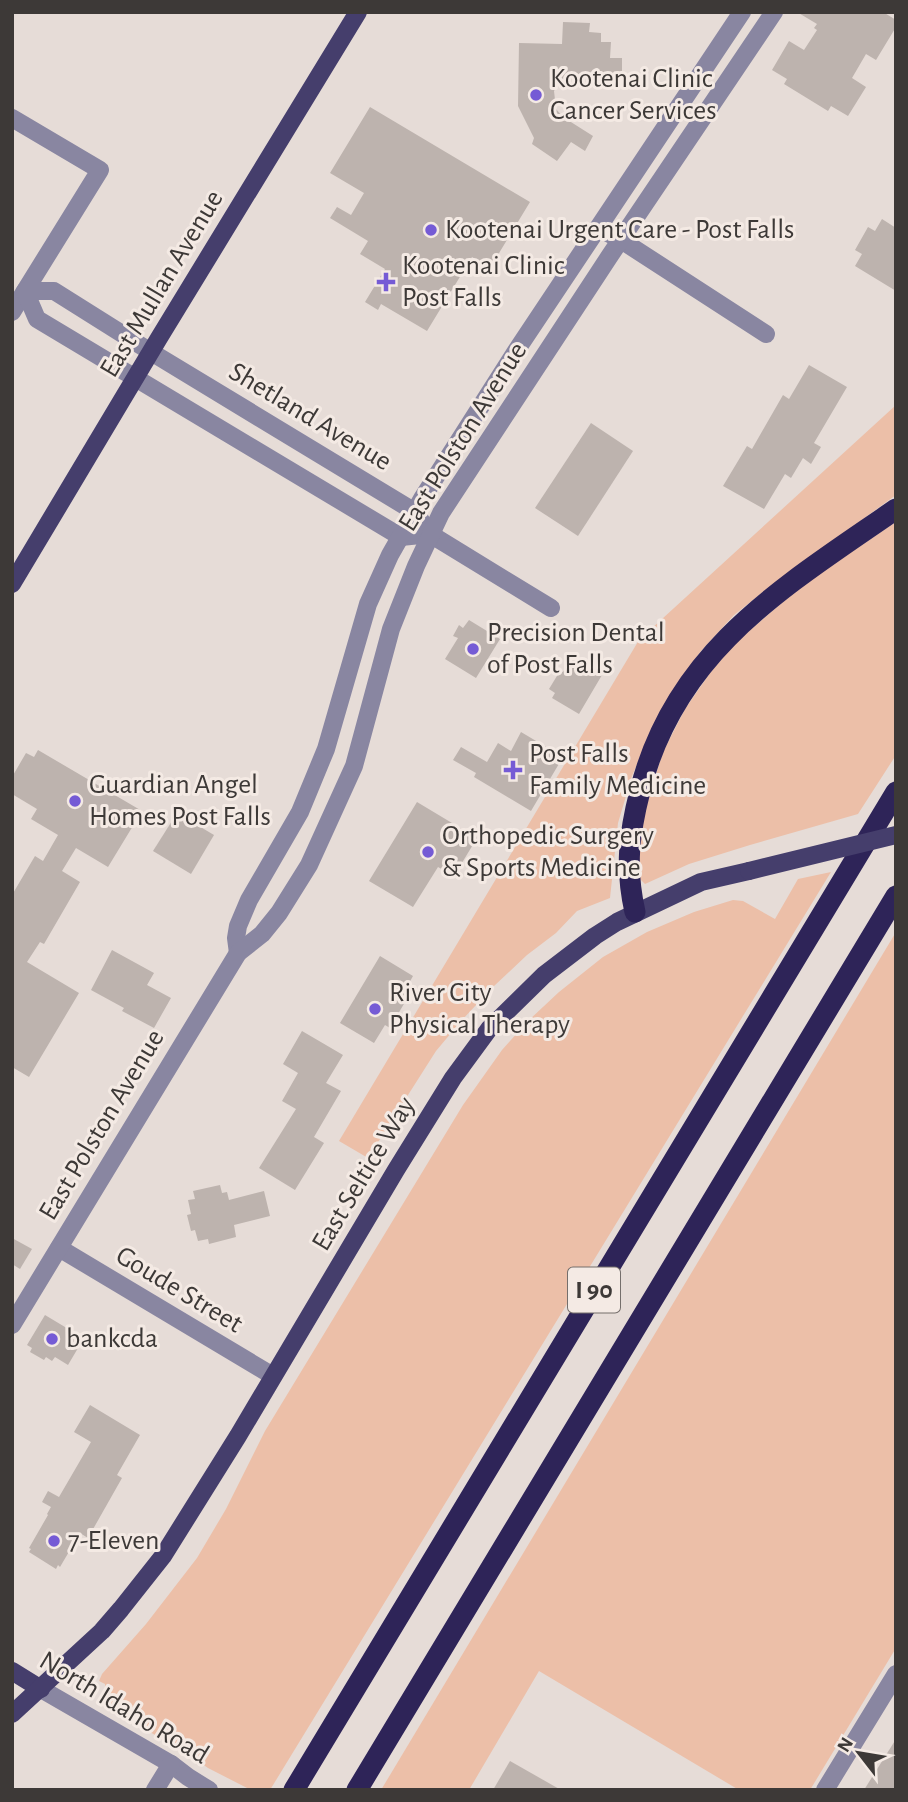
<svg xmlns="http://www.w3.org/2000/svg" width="908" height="1802" viewBox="0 0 908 1802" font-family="'Alegreya Sans',sans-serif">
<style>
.green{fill:#ecbfa8}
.building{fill:#bdb3ae}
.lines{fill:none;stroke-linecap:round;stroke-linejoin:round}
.minor{stroke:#8986a1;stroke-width:18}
.major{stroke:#453e6c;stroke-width:18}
.highway{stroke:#2e2458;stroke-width:21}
.major-bridge{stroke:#453e6c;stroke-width:18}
.poi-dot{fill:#755bd5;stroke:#f4eae4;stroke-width:2.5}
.labels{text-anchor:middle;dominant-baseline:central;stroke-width:6;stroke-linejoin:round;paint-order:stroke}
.shield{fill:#f4eae4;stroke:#746e6b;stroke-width:2}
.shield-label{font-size:26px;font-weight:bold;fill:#3d3937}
.poi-label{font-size:28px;fill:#3d3937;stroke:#f4eae4;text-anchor:start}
.street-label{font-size:28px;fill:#3d3937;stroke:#f4eae4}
</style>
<rect width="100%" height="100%" fill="#e6dcd7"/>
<g class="green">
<polygon points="896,405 896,495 767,589 734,615 701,651 677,684 654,725 632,776 618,823 610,898 577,911 556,933 527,955 493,987 462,1020 436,1051 368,1158 339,1141 639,640"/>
<polygon points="896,522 896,755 858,814 750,845 689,864 645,884 637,876 634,844 663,752 685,709 710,673 734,644 805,583"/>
<polygon points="831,872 270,1790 251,1790 208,1768 195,1759 110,1708 105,1699 105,1684 99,1681 102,1674 146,1624 197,1558 226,1509 265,1431 463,1105 502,1050 528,1021 559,992 603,957 647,932 694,912 733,900 743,901 775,919 798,879"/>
<polygon points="896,932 896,1648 810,1790 739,1790 539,1671 469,1790 381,1790"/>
</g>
<g class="building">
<polygon points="797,12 883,12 896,20 896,27 876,60 866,54 852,78 866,87 848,116 831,106 828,111 784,84 787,79 772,70 789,41 804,50 817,30 814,28 817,24"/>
<polygon points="563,22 590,23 589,32 601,33 601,42 611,42 610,58 622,58 622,75 574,74 559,83 554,91 556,109 563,117 593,136 585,151 571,142 557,161 532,144 534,138 518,106 519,43 562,44"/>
<polygon points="370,107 530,202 490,268 472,257 427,331 381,304 378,310 365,302 385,269 360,254 368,241 330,218 337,207 351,215 364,193 330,173"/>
<polygon points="882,219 896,228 896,291 855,266 862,254 855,250 868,227 875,231"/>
<polygon points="809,365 847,387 814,443 821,447 811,464 803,458 791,478 785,474 764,509 723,486 747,446 752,449 783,395 789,399"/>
<polygon points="591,423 633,451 578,536 535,508"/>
<polygon points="469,620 500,639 476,678 445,659 458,638 453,636 459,625 463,628"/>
<polygon points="572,657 602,675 579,714 552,698 555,693 549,689 560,671 563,672"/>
<polygon points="521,732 563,757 531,811 474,777 476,773 453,760 461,747 487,762 498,743 511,751"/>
<polygon points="38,750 142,811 108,867 76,848 62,871 80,882 44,944 40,942 27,962 79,993 29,1077 12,1067 12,895 35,856 43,861 58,835 31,819 37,809 12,794 12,777 26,753 34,757"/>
<polygon points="417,802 477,838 454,876 438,867 413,907 369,881"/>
<polygon points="177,813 214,835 191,874 153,851"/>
<polygon points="112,950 154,973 147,985 171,998 154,1028 122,1011 124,1008 91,990"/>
<polygon points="380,956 413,976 404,992 409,995 390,1028 385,1025 374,1043 340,1023"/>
<polygon points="302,1031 343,1055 326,1083 341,1091 314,1137 324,1143 295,1190 259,1168 296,1109 282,1101 298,1073 283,1064"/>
<polygon points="220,1185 222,1193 227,1192 229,1200 264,1191 270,1216 234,1225 236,1237 209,1244 208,1239 198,1241 195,1230 191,1231 187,1215 191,1214 188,1200 195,1199 193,1191"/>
<polygon points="12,1238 32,1249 20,1269 12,1264"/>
<polygon points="45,1315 70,1330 66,1334 81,1343 68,1365 55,1357 52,1361 46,1357 44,1360 30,1352 32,1348 27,1345"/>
<polygon points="90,1405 140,1435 117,1475 122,1478 88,1538 80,1533 60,1567 58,1565 56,1569 29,1552 31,1549 29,1548 48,1515 47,1514 51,1507 42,1502 48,1491 59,1497 91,1442 74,1432"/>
<polygon points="896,1739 896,1790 864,1790"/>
<polygon points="510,1761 561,1790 493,1790"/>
</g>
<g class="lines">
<g class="minor">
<polyline points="12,118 100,170 12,312"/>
<polyline points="599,228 621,240 766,334"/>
<polyline points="430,534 401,537 37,319 25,291 54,291 151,352 415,512 430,534 551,608"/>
<polyline points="238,953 236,938 238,926 249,900 300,812 326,749 368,604 390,555 423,497 516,351 742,12"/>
<polyline points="59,1248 273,1376"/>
<polyline points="12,1325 238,953 262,934 279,913 309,865 354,766 391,629 416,566 441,513 609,257 774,12"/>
<polyline points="41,1689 171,1764 188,1777 209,1790"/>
<polyline points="155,1790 171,1764"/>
<polyline points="825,1790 896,1674"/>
</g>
<g class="major">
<polyline points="12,584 159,338 358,12"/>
<polyline points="12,1671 41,1689"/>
<polyline points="12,1714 102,1631 121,1609 163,1556 238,1436 396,1170 453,1078 489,1029 544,975 595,936 617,922 701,882 749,871"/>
</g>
<g class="highway">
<path d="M635,912C625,868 629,834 640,791C675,650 785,586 896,509"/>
<polyline points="294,1790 896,792"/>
<polyline points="357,1790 896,896"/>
</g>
<polyline class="major-bridge" points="749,871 896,835"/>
</g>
<g class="poi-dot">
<circle cx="536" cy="95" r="7"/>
<circle cx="431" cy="230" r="7"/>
<path d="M382.5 271.5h7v7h7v7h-7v7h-7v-7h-7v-7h7z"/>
<circle cx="473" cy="649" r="7"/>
<path d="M509.5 759.5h7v7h7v7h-7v7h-7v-7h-7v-7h7z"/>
<circle cx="75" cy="801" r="7"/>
<circle cx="428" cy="852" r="7"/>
<circle cx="375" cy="1009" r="7"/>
<circle cx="52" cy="1339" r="7"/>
<circle cx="54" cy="1541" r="7"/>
</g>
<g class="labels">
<rect class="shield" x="568" y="1267.5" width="52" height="45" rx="5"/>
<g class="shield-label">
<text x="594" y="1290">I 90</text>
</g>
<g class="poi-label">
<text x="550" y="79">Kootenai Clinic<tspan x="550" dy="32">Cancer Services</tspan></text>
<text x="445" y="230">Kootenai Urgent Care - Post Falls</text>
<text x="402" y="266">Kootenai Clinic<tspan x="402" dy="32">Post Falls</tspan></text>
<text x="487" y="633">Precision Dental<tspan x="487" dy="32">of Post Falls</tspan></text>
<text x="529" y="754">Post Falls<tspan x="529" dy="32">Family Medicine</tspan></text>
<text x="89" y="785">Guardian Angel<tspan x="89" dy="32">Homes Post Falls</tspan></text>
<text x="442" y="836">Orthopedic Surgery<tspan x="442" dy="32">&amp; Sports Medicine</tspan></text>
<text x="389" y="993">River City<tspan x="389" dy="32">Physical Therapy</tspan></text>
<text x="66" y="1339">bankcda</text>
<text x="68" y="1541">7-Eleven</text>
</g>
<g class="street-label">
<text transform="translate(162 284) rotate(-59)">East Mullan Avenue</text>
<text transform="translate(310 417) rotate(31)">Shetland Avenue</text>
<text transform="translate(463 437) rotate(-58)">East Polston Avenue</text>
<text transform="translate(102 1125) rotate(-59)">East Polston Avenue</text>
<text transform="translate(364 1174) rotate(-59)">East Seltice Way</text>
<text transform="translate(179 1290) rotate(31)">Goude Street</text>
<text transform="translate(124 1708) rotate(31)">North Idaho Road</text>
</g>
</g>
<rect width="908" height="1802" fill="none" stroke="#3d3937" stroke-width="28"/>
<g transform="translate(859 1753) rotate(301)" stroke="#f4eae4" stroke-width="5" paint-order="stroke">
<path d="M0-5L12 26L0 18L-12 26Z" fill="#3d3937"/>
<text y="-10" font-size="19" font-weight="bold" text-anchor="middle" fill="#3d3937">N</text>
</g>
</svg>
